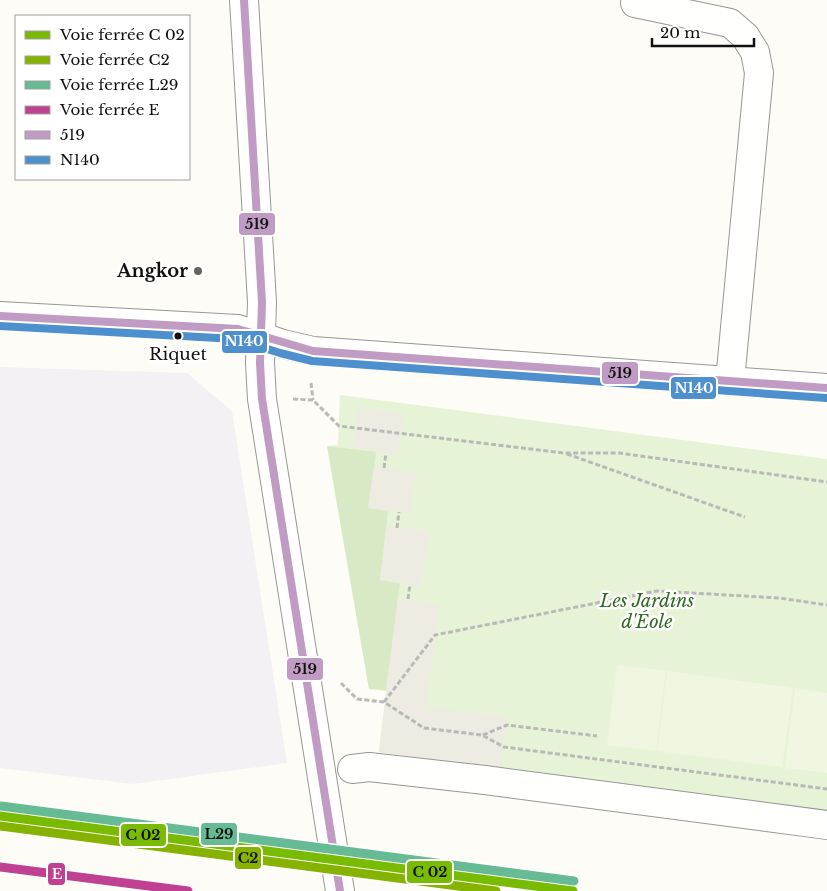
<svg xmlns="http://www.w3.org/2000/svg" width="827" height="891" viewBox="0 0 827 891" font-family="'Libre Baskerville',serif">
<style>
.industrial{fill:#f5f0f3}
.green{fill:#e7f3d7}
.forest{fill:#d8eac5}
.pitch{fill:#f0f6e1}
.plaza{fill:#edebe2}
.lines{fill:none;stroke-linecap:round;stroke-linejoin:round}
.minor-casing{stroke:#979795;stroke-width:30}
.path{stroke:#b9b9b8;stroke-width:3;stroke-dasharray:5 2.5;stroke-linecap:butt}
.minor{stroke:#fffffe;stroke-width:28}
.bus-1-casing{stroke:#fff;stroke-width:11}
.bus-2-casing{stroke:#fff;stroke-width:11}
.bus-1{stroke:#c09bc4;stroke-width:8}
.bus-2{stroke:#4d90cd;stroke-width:8}
.rail-1-casing{stroke:#fff;stroke-width:12}
.rail-2-casing{stroke:#fff;stroke-width:12}
.rail-3-casing{stroke:#fff;stroke-width:12}
.rail-4-casing{stroke:#fff;stroke-width:12}
.rail-1{stroke:#79bb02;stroke-width:9}
.rail-2{stroke:#86b301;stroke-width:9}
.rail-3{stroke:#67bb94;stroke-width:9}
.rail-4{stroke:#c04191;stroke-width:9}
.poi-dot{fill:#646362;stroke:#fff;stroke-width:2}
.bus-dot{fill:#111;stroke:#fff;stroke-width:2}
.labels{text-anchor:middle;dominant-baseline:central;stroke-width:5;stroke-linejoin:round;paint-order:stroke}
.bus-label{font-size:17px;fill:#111;stroke:#fff}
.poi-label{font-size:18px;font-weight:bold;fill:#111;stroke:#fff;text-anchor:end}
.park-label{font-size:18px;font-style:italic;fill:#2f6b1f;stroke:#fff}
.line-badge{stroke:#fff;stroke-width:2}
.badge-label{font-size:14px;text-anchor:middle;font-weight:bold;fill:#fff}
.pale-badge-label{font-size:14px;text-anchor:middle;font-weight:bold;fill:#111}
</style>
<rect width="100%" height="100%" fill="#fdfcf7"/>
<polygon class="industrial" points="0,367 187,373 232,411 287,763 133,784 0,768"/>
<polygon class="green" points="340,395 827,459 827,812 379,752 386,691 369,689 327,446 338,445"/>
<polygon class="forest" points="327,446 376,452 369,508 388,511 380,580 400,583 386,690 369,689"/>
<g class="pitch">
<polygon points="617,665 666,671 656,751 607,745"/>
<polygon points="667,671 793,688 782,767 657,751"/>
<polygon points="795,688 827,693 827,773 785,768"/>
</g>
<g class="plaza">
<polygon points="358,408 403,414 398,455 353,448"/>
<polygon points="374,467 416,472 410,513 368,508"/>
<polygon points="387,526 429,532 421,586 380,580"/>
<polygon points="398,598 440,605 426,707 507,717 501,769 379,752"/>
</g>
<g class="lines">
<defs>
<g id="minor">
<polyline points="244,0 262,302 260,363 262,399 340,891"/>
<polyline points="635,3 730,23 745,36 755,52 759,73 730,381"/>
<polyline points="0,316 238,329 283,344 313,351 827,388"/>
<polyline points="352,769 369,767 485,780 827,825"/>
</g>
</defs>
<use href="#minor" class="minor-casing"/>
<g class="path">
<polyline points="311,383 313,400"/>
<polyline points="293,399 313,400 339,426 564,453 619,453 827,482"/>
<polyline points="567,454 745,517"/>
<polyline points="384,468 386,453"/>
<polyline points="397,528 399,512"/>
<polyline points="408,599 410,584"/>
<polyline points="341,683 357,699 384,702 424,728 482,735 504,747 827,789"/>
<polyline points="384,702 435,635 657,591 779,598 827,605"/>
<polyline points="483,735 507,725 597,736"/>
</g>
<use href="#minor" class="minor"/>
<defs>
<g id="bus-1">
<polyline points="244,0 262,302 260,363 262,399 340,891"/>
<polyline points="0,316 238,329 313,351 827,388"/>
</g>
<polyline id="bus-2" points="0,326 236,339 280,353 312,361 826,398"/>
</defs>
<use href="#bus-1" class="bus-1-casing"/>
<use href="#bus-2" class="bus-2-casing"/>
<use href="#bus-1" class="bus-1"/>
<use href="#bus-2" class="bus-2"/>
<defs>
<polyline id="rail-1" points="0,816 573,891"/>
<polyline id="rail-2" points="0,826 496,891"/>
<polyline id="rail-3" points="1,806 574,881"/>
<polyline id="rail-4" points="0,867 188,891"/>
</defs>
<use href="#rail-1" class="rail-1-casing"/>
<use href="#rail-2" class="rail-2-casing"/>
<use href="#rail-3" class="rail-3-casing"/>
<use href="#rail-4" class="rail-4-casing"/>
<use href="#rail-1" class="rail-1"/>
<use href="#rail-2" class="rail-2"/>
<use href="#rail-3" class="rail-3"/>
<use href="#rail-4" class="rail-4"/>
</g>
<circle class="poi-dot" cx="198" cy="271" r="5"/>
<circle class="bus-dot" cx="178" cy="336" r="4.5"/>
<g class="labels">
<g class="bus-label">
<text x="178" y="354">Riquet</text>
</g>
<g class="poi-label">
<text x="188" y="271">Angkor</text>
</g>
<g class="park-label">
<text x="647" y="601">Les Jardins<tspan x="647" dy="21">d'Éole</tspan></text>
</g>
</g>
<g class="line-badge">
<rect x="238" y="212" width="38" height="24" rx="5" fill="#c09bc4"/>
<rect x="221" y="330" width="47" height="24" rx="5" fill="#4d90cd"/>
<rect x="601" y="361" width="38" height="24" rx="5" fill="#c09bc4"/>
<rect x="670" y="376" width="47" height="24" rx="5" fill="#4d90cd"/>
<rect x="286" y="657" width="38" height="24" rx="5" fill="#c09bc4"/>
<rect x="200" y="822" width="38" height="24" rx="5" fill="#67bb94"/>
<rect x="120" y="823" width="47" height="24" rx="5" fill="#79bb02"/>
<rect x="234" y="846" width="28" height="24" rx="5" fill="#86b301"/>
<rect x="406" y="860" width="47" height="24" rx="5" fill="#79bb02"/>
<rect x="47" y="862" width="19" height="24" rx="5" fill="#c04191"/>
</g>
<g class="badge-label">
<text x="244" y="346">N140</text>
<text x="694" y="393">N140</text>
<text x="57" y="879">E</text>
</g>
<g class="pale-badge-label">
<text x="257" y="229">519</text>
<text x="620" y="378">519</text>
<text x="305" y="674">519</text>
<text x="219" y="839">L29</text>
<text x="143" y="840">C 02</text>
<text x="248" y="863">C2</text>
<text x="430" y="877">C 02</text>
</g>
<rect x="15" y="15" width="175" height="165" fill="#ffffff" stroke="#a0a0a0"/>
<rect x="25" y="31" width="25" height="8" fill="#79bb02" stroke="#a0a0a0"/>
<text x="60" y="40" font-size="15" fill="#111111">Voie ferrée C 02</text>
<rect x="25" y="56" width="25" height="8" fill="#86b301" stroke="#a0a0a0"/>
<text x="60" y="65" font-size="15" fill="#111111">Voie ferrée C2</text>
<rect x="25" y="81" width="25" height="8" fill="#67bb94" stroke="#a0a0a0"/>
<text x="60" y="90" font-size="15" fill="#111111">Voie ferrée L29</text>
<rect x="25" y="106" width="25" height="8" fill="#c04191" stroke="#a0a0a0"/>
<text x="60" y="115" font-size="15" fill="#111111">Voie ferrée E</text>
<rect x="25" y="131" width="25" height="8" fill="#c09bc4" stroke="#a0a0a0"/>
<text x="60" y="140" font-size="15" fill="#111111">519</text>
<rect x="25" y="156" width="25" height="8" fill="#4d90cd" stroke="#a0a0a0"/>
<text x="60" y="165" font-size="15" fill="#111111">N140</text>
<path d="M652 38v8h102v-8" fill="none" stroke="#111111" stroke-width="2.5"/>
<text x="660" y="38" font-size="15" fill="#111111" stroke="#ffffff" stroke-width="4" paint-order="stroke">20 m</text>
</svg>
